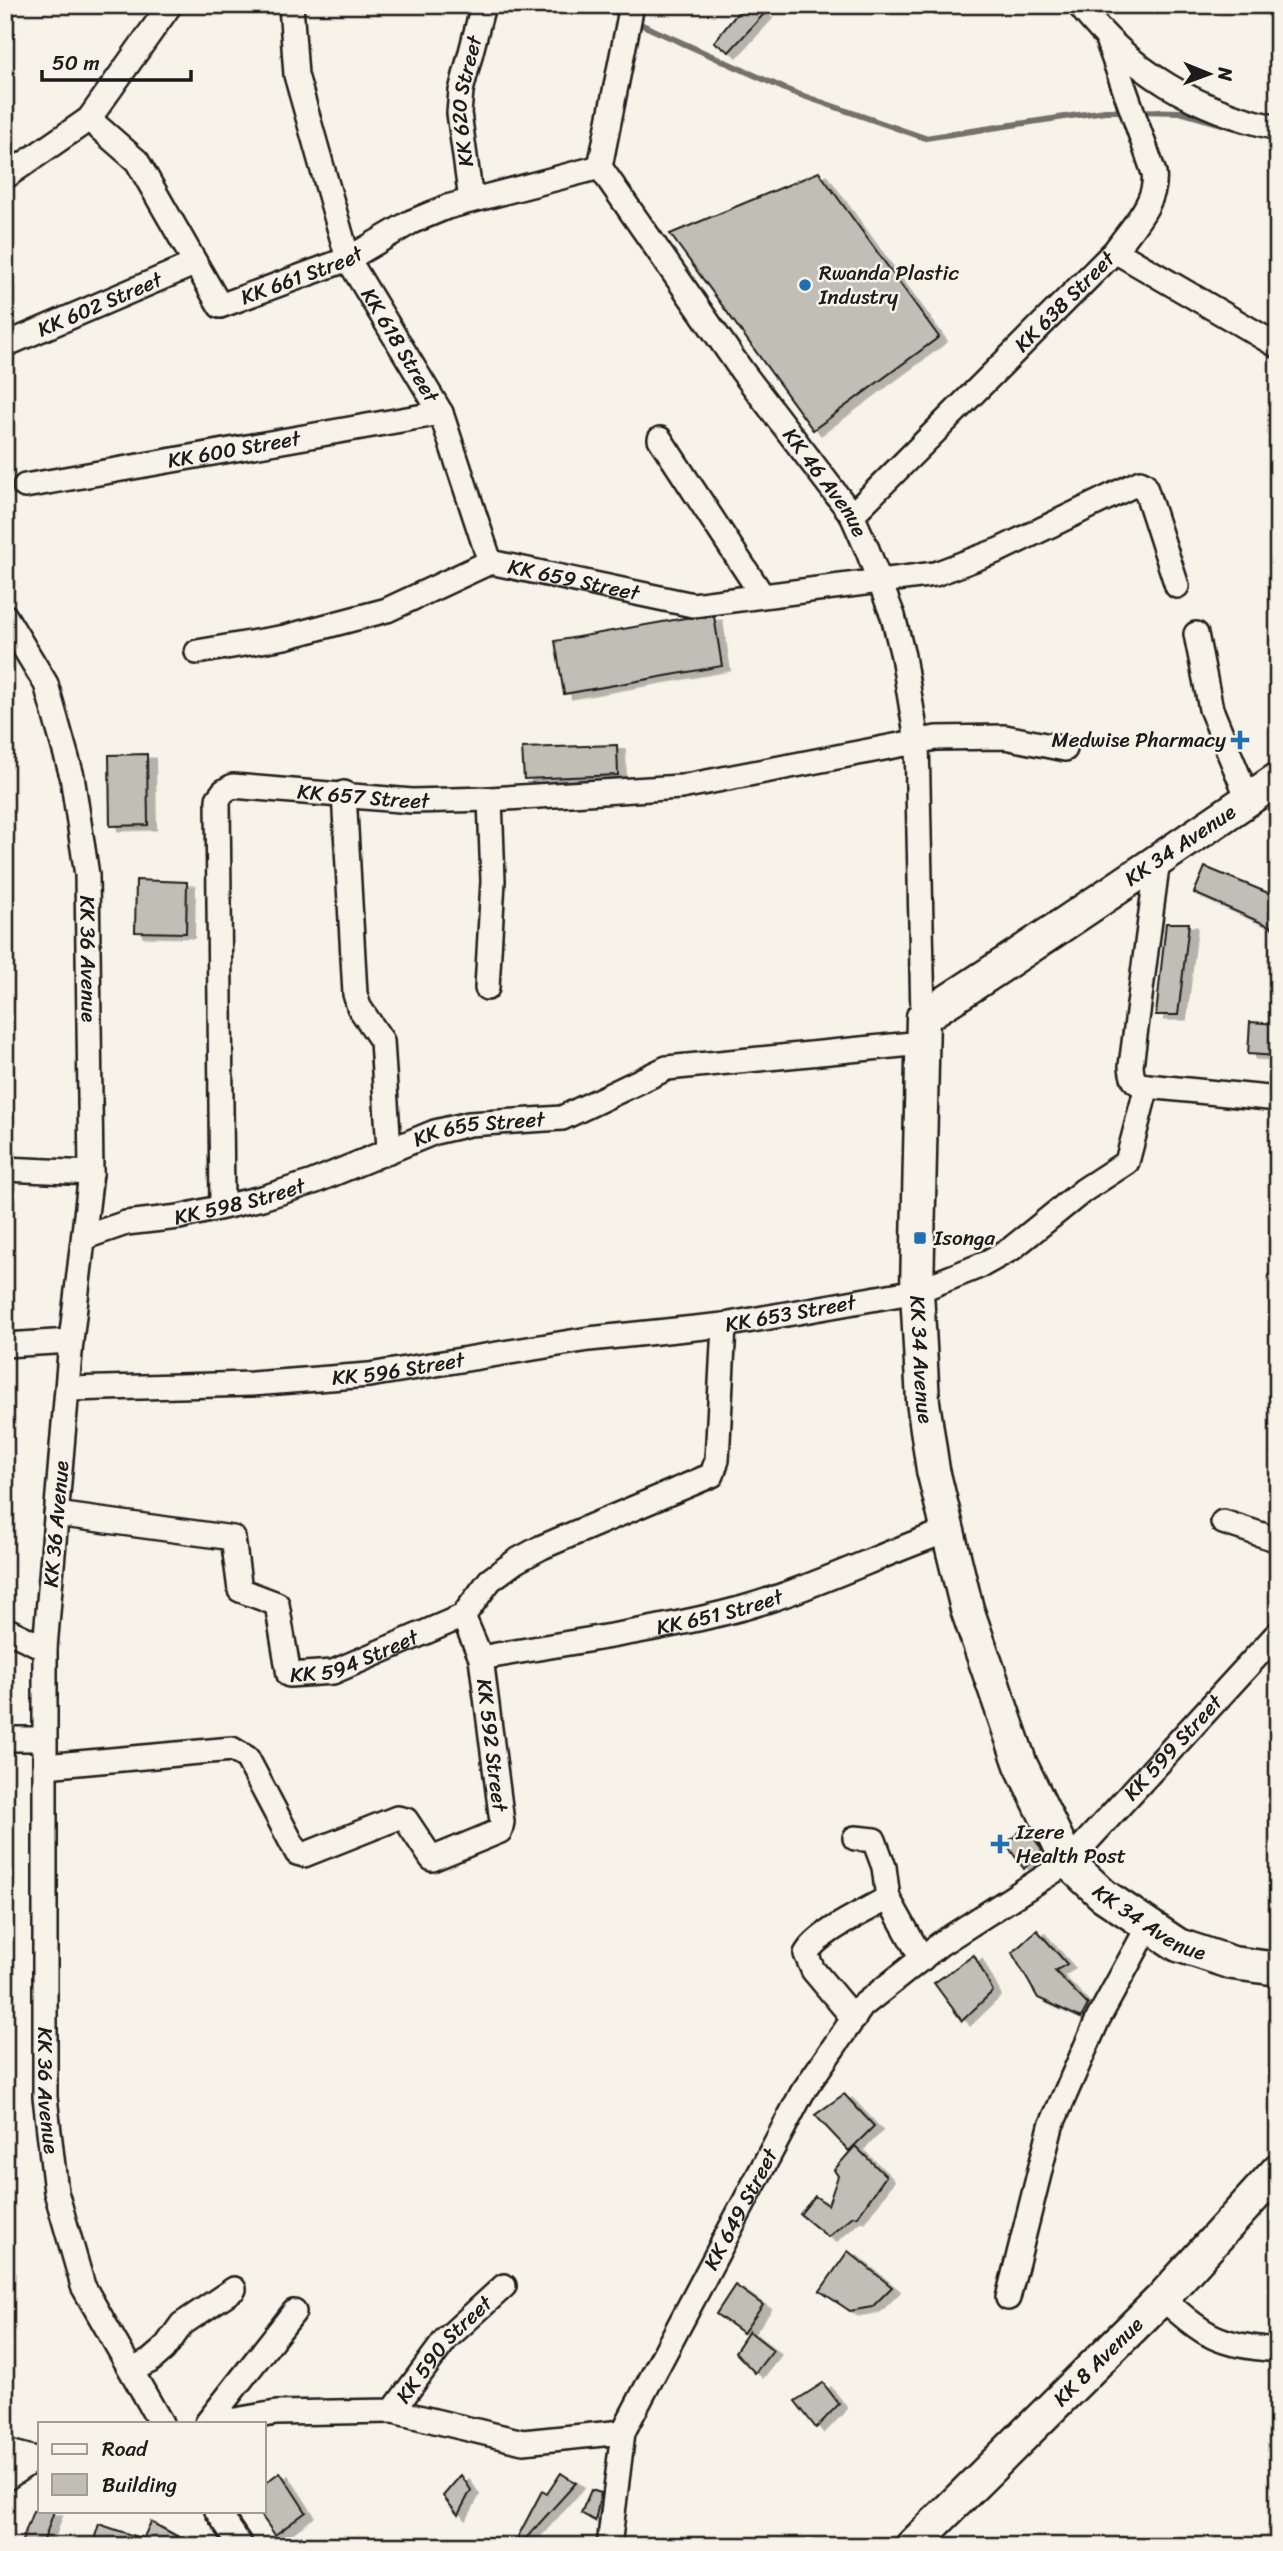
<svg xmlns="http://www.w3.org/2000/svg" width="1283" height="2551" viewBox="0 0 1283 2551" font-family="Sriracha,sans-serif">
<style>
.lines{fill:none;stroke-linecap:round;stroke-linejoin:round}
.stream{stroke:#72716c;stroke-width:6}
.building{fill:#c0beb5;stroke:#1c1c1c;stroke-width:2;filter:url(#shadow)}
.street-casing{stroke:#1c1c1c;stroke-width:28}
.secondary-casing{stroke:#1c1c1c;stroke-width:37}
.street{stroke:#f7f3e8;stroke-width:23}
.secondary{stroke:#f7f3e8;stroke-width:32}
.poi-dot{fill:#1f6fb2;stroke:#f7f3e8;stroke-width:2.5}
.labels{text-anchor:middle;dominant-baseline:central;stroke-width:5;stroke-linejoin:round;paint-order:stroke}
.street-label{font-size:21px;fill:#1c1c1c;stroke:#f7f3e8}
.poi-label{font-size:21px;fill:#1c1c1c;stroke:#f7f3e8;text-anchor:start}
</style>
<defs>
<filter id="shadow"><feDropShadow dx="8" dy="4.5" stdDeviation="0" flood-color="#0004"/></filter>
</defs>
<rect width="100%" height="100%" fill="#f7f3e8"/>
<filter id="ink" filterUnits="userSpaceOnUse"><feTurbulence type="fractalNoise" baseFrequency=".0143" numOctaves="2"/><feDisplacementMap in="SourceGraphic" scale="14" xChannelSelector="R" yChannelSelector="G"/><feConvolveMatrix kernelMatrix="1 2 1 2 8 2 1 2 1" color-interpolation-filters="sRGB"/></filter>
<g filter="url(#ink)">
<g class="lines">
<g class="stream">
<polyline points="600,5 621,15"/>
<polyline points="638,23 792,92 925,138 1105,111 1126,111"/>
<polyline points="1137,111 1180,112 1236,128"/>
</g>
</g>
<g class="building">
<polygon points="744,5 751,5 764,14 729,52 714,42"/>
<polygon points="819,172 939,337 813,430 670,234"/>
<polygon points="714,616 722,666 564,694 555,641 685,618"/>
<polygon points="617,745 618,775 524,779 522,748"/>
<polygon points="147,754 148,825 110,826 109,755"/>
<polygon points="1205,867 1278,897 1278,930 1194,893"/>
<polygon points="136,880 187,882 186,933 135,932"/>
<polygon points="1166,923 1189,923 1178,1015 1156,1015"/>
<polygon points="1250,1022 1278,1024 1278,1056 1248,1054"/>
<polygon points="1026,1826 1042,1850 1024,1869 1006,1844"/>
<polygon points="1037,1930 1067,1964 1055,1971 1088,2005 1081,2018 1038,1998 1012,1953"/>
<polygon points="974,1955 993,1991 962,2021 934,1983"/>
<polygon points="844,2094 874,2126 849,2151 815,2115"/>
<polygon points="855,2146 886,2176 857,2217 853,2216 828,2237 800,2214 815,2196 828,2205 838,2176 834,2170"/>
<polygon points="848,2251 892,2287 872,2307 850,2311 820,2291"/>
<polygon points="735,2285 763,2305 743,2333 716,2314"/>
<polygon points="749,2331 773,2350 755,2373 735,2352"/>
<polygon points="823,2383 839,2404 816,2428 795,2401"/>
<polygon points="280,2472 306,2512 275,2535 261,2515 264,2513 264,2484"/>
<polygon points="561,2473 576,2483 519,2546 513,2546 542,2491 547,2494"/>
<polygon points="461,2475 471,2490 458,2515 443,2496"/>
<polygon points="591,2490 601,2493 595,2521 581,2513"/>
<polygon points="33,2511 54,2511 42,2546 20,2546"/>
<polygon points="151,2522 195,2546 92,2546 99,2524 143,2539"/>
</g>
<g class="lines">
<defs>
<g id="street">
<path id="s1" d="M291,5L296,75L348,259L441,413L490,562"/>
<path id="s2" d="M632,5L600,167L742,371L852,515L867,549L893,616L903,656L917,741L923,1017"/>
<path d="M1079,5C1131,72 1195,110 1278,128"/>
<path id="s3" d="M89,119L137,161L220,306L348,259L411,222L447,207L600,167"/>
<polyline points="5,177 89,119 170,5"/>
<path id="s4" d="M471,200L459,113L461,91L483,5"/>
<polyline points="1115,251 1278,346"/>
<path id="s5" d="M5,345L194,264"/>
<polyline points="660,439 762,595"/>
<path id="s6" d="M25,486L441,413"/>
<path id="s7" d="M852,515L1115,251C1131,228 1158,202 1154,173L1108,42"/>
<path id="s8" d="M5,616L46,684L72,776L87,875L91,1173L71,1341L45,1648V2097L56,2192L83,2286L161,2423"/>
<polyline points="1196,634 1211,709 1248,799"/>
<path id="s9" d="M197,652L285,637L387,610L490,562L693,605L935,574L999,550L1140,482L1144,484L1177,586"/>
<polyline points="344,793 355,994 359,1007 382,1041 389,1149"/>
<path d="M1158,859L1131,1066C1132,1079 1134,1084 1147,1086L1278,1099"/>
<polyline points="487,988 493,881 490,799"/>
<polyline points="5,1169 91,1173"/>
<path id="s10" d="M222,1206L218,799L224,791L233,786L412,801L490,799L681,787L936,738L1005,737L1065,749"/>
<path id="s11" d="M85,1237L126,1223L179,1217L262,1198L313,1182L435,1132L469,1124L562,1118L667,1068L922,1043"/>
<polyline points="5,1345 71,1341"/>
<path id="s12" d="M68,1389L252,1384L369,1375L589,1339L724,1325"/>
<path id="s13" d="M56,1514L233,1538L240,1590L277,1604L289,1675L333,1672L463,1616L490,1580L516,1561L542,1547L712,1475L717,1460L724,1325L917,1291L982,1265L1011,1249L1084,1190L1127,1162L1147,1086"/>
<polyline points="1223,1522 1278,1540"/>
<polyline points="5,1629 45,1648"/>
<path id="s14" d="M481,1658C568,1642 658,1631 743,1608C813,1588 879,1555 947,1531"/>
<polyline points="5,1739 44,1739"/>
<polyline points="45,1766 232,1749 247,1758 297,1853 304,1855 397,1818 406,1820 432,1859 500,1831 502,1822 481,1658 463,1616"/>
<polyline points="855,1838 874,1840 884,1867 888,1898 922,1959"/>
<path d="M854,2019L813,1970L806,1954C818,1932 866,1911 888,1898"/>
<polyline points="1008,2298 1051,2126 1098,2019 1148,1927"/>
<path d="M1162,2298C1208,2338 1215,2344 1278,2350"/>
<polyline points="132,2370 150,2361 164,2349 182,2324 234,2289"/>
<path id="s15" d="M393,2411L523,2442L623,2432L802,2093L862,2006L940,1944L1068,1862L1278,1633"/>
<polyline points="207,2423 294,2312"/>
<path id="s16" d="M218,2423L276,2413L393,2411L446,2339L504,2286"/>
<polyline points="5,2451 40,2460"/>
<polyline points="5,2479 33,2460"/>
<polyline points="217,2511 241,2546"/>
<polyline points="609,2546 623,2432"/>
</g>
<g id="secondary">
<path id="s17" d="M1278,779C1160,859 1043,940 923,1017L917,1291L923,1402L933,1470L967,1609L1021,1765L1068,1862L1103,1895L1178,1945L1233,1963L1278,1969"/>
<path id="s18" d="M912,2546L1162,2298L1278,2170"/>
</g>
</defs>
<use href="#street" class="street-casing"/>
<use href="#secondary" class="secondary-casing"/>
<use href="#street" class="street"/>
<use href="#secondary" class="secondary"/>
</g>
</g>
<g class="poi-dot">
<circle cx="805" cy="285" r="7"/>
<path d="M1236.5 729.5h7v7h7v7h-7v7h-7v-7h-7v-7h7z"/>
<rect x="913" y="1231" width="14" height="14" rx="3.5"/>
<path d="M996.5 1833.5h7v7h7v7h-7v7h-7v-7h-7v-7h7z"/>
</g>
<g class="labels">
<g class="street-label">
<text stroke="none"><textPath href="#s4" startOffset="100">KK 620 Street</textPath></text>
<text stroke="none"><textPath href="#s3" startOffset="318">KK 661 Street</textPath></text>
<text stroke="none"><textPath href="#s7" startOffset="301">KK 638 Street</textPath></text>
<text stroke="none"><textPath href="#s5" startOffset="103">KK 602 Street</textPath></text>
<text stroke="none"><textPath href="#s1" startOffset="362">KK 618 Street</textPath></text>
<text stroke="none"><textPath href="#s6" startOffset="212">KK 600 Street</textPath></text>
<text stroke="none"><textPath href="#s2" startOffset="553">KK 46 Avenue</textPath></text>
<text stroke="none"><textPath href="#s9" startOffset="394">KK 659 Street</textPath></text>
<text stroke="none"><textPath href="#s10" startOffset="558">KK 657 Street</textPath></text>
<text transform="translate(1180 845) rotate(-34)">KK 34 Avenue</text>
<text stroke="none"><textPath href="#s8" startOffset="359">KK 36 Avenue</textPath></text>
<text stroke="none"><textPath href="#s11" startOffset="411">KK 655 Street</textPath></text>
<text stroke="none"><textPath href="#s11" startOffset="159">KK 598 Street</textPath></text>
<text stroke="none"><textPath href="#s13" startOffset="1038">KK 653 Street</textPath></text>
<text stroke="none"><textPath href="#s17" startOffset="770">KK 34 Avenue</textPath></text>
<text stroke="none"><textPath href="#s12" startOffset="331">KK 596 Street</textPath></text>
<text transform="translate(56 1524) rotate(-85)">KK 36 Avenue</text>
<text stroke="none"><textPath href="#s14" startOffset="243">KK 651 Street</textPath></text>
<text stroke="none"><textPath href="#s13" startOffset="411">KK 594 Street</textPath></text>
<text transform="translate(492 1745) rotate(83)">KK 592 Street</text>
<text stroke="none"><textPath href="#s15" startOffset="1130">KK 599 Street</textPath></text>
<text stroke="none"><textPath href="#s17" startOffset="1400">KK 34 Avenue</textPath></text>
<text stroke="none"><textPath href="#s8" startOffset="1493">KK 36 Avenue</textPath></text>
<text stroke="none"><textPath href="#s15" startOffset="486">KK 649 Street</textPath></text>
<text stroke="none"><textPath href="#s16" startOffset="256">KK 590 Street</textPath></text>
<text stroke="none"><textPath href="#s18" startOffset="262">KK 8 Avenue</textPath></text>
</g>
<g class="poi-label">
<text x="819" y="273">Rwanda Plastic<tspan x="819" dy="24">Industry</tspan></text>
<text x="1226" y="740" text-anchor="end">Medwise Pharmacy</text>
<text x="934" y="1238">Isonga</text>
<text x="1016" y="1832">Izere<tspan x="1016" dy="24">Health Post</tspan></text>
</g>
</g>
<rect width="1283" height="2551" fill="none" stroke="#f7f3e8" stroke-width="28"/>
<rect x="14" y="14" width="1255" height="2523" fill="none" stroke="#1c1c1c" stroke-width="2.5" filter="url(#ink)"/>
<rect x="38" y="2422" width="228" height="91" fill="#f7f3e8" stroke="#9f9d96" stroke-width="2"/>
<rect x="52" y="2444" width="35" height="10" fill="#f7f3e8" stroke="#9f9d96" stroke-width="2"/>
<text x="102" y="2456" font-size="21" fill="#1c1c1c">Road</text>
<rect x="52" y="2474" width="35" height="21" fill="#c0beb5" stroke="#9f9d96" stroke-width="2"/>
<text x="102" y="2492" font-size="21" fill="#1c1c1c">Building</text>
<g transform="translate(1209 74) rotate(91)" stroke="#f7f3e8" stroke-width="5" paint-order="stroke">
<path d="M0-5L12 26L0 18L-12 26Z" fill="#1c1c1c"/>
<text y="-10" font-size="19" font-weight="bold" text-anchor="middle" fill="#1c1c1c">N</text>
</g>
<path d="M42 70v10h149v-10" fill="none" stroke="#1c1c1c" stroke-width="3.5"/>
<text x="52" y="70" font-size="21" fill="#1c1c1c" stroke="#f7f3e8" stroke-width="5" paint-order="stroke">50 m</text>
</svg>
